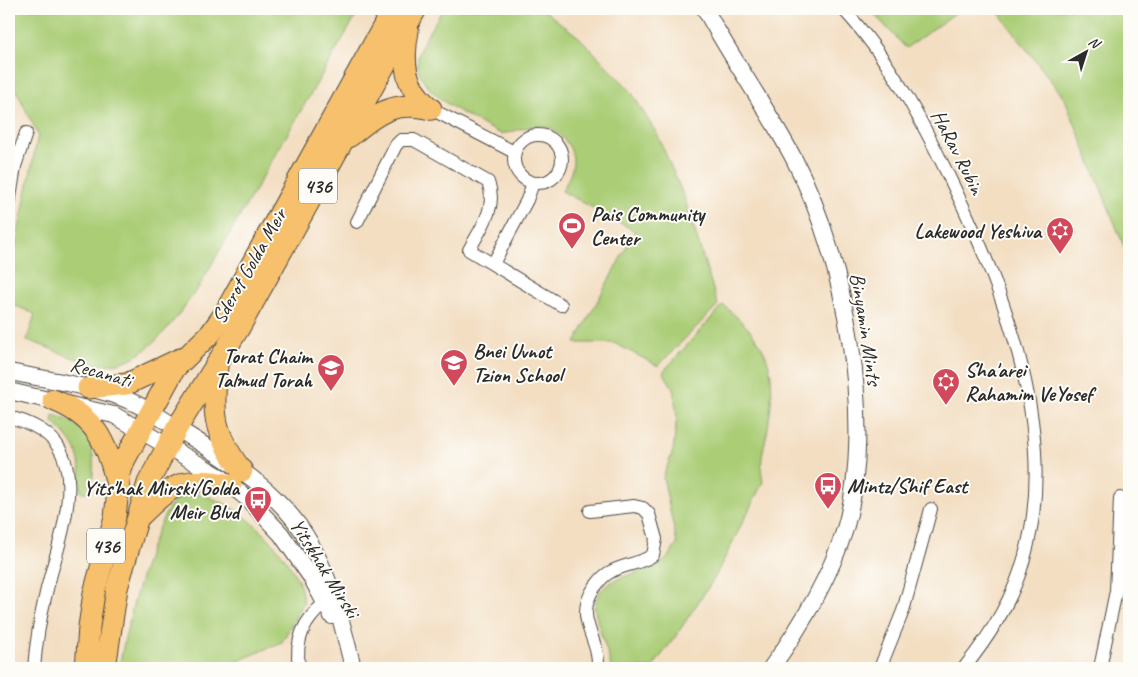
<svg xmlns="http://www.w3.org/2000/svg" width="1138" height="677" viewBox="0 0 1138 677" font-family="Caveat,sans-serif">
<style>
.green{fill:#aacd76;stroke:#6a7c50}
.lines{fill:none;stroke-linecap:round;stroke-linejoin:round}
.minor-casing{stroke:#494642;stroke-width:14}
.tertiary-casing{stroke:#494642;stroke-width:18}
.primary-casing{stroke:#494642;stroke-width:23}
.minor{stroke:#fff;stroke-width:12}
.tertiary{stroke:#fff;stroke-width:16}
.primary{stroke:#f7c06c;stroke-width:21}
.labels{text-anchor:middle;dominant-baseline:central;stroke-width:4;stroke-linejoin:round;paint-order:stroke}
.shield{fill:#fdfcf7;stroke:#6a6a68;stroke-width:1}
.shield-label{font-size:20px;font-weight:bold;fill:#2b2b2b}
.street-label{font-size:21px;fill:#2b2b2b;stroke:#fdfcf7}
.poi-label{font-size:21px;font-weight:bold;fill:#2b2b2b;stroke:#fdfcf7;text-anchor:start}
</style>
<rect width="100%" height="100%" fill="#fdfcf7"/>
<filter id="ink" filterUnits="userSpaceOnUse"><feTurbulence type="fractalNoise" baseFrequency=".02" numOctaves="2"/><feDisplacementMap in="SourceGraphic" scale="10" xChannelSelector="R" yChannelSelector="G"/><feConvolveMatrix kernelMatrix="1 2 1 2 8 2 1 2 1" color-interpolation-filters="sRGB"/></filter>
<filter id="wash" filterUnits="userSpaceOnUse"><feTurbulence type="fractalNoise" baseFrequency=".0096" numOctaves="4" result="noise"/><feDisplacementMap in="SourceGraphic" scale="20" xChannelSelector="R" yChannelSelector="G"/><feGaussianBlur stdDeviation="1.12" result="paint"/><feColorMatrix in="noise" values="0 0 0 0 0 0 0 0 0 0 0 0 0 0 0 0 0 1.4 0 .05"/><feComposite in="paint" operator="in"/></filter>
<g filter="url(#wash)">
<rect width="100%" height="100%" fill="#f3dec2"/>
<g class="green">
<path d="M9,9H360L198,288C174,320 143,371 96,364C73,360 49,347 27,340L35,314L9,303V264L13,258L38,135L9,75Z"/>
<path d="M443,9H528L545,11L580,38L630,90L658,136L684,197L718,305L658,366L614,343H575L635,231L562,191C574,169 580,155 560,135C556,130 546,125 539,126C527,126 513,132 501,134C475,120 407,91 419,53C424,37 435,23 443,9Z"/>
<polygon points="877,9 961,9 906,48 874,14"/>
<polygon points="1001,9 1129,9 1129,259 1065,99 998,12"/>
<path d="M723,305C772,345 778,371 767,433C763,450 759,465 763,482L715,577L675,637L652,668H611C609,651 593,618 595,604C602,572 643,577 663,562C668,558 673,550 677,544L663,477L673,451L677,416L673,388L663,372Z"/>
<path d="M53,415C97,426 96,454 91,492H81C79,454 82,450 53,422Z"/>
<path d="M198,494C240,503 279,543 298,580C301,587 302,595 304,602L282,642L222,668H119C125,633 151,525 174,502C181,495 189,495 198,494Z"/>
</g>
</g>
<g filter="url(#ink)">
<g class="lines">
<defs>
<g id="minor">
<path d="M843,9C890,59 923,123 953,185C1006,295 1060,436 1024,559C1013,599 990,636 964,668"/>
<polyline points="431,109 514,152"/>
<circle cx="538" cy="159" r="24"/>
<polyline points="9,204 15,166 26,133"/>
<path d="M357,222L396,145L401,140H414L488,182C498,207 481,228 469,250L561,305"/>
<polyline points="493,264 527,200 533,183"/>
<path d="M9,418C20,419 31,424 41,430C93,462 57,545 46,593C40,618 36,643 34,668"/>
<path d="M590,511L634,506L643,508L649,514L656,539L653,555C639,565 621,564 607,574C602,577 598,583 594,588C573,620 600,637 598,668"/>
<path d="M299,668C295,640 303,621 325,603"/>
<polyline points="880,668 903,611 931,509"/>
<polyline points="1100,668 1116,591 1120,498"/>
</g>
<g id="tertiary">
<path d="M705,9C733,61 768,109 795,161C845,258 876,424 845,529C829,580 802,625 771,668"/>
<path d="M9,372C46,379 84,385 120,397C142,405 163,419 183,432C230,461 282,493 310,543C332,581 343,626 353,668"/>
<polyline points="9,391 114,415 222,478 248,499 281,534 311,577 332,616"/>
</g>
<g id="primary">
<path d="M408,31C402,63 404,87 431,109"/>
<path d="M350,136C377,113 394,100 431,109"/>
<path d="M217,366C213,415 212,431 242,471"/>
<polyline points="88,388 127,384 180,359"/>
<path d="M53,400C95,416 107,442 117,485"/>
<path d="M139,517C173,484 183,475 231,485"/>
<polyline points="86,668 89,627 94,593 115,517 120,473 125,459 175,368 211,333 223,316 393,9"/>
<polyline points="105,668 117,588 148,483 177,428 239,328 416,9"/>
</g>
</defs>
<use href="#minor" class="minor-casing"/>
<use href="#tertiary" class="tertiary-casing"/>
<use href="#primary" class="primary-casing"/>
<use href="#minor" class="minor"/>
<use href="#tertiary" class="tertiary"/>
<use href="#primary" class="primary"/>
</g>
</g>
<defs>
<symbol id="stadium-pin" viewBox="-11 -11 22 30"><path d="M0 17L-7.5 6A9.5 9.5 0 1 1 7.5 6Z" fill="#d1495b" stroke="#fdfcf7"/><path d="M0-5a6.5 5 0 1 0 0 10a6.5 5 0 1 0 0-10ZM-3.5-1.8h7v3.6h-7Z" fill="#fff"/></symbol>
<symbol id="synagogue-pin" viewBox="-11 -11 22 30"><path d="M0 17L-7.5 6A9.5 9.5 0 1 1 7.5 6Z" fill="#d1495b" stroke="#fdfcf7"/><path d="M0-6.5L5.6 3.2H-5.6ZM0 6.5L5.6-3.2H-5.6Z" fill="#fff"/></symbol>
<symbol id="school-pin" viewBox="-11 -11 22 30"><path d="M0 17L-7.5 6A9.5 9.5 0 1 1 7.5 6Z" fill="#d1495b" stroke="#fdfcf7"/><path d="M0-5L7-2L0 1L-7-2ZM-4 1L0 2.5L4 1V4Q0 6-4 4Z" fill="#fff"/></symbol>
<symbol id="bus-pin" viewBox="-11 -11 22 30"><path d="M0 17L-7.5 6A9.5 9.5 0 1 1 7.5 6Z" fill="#d1495b" stroke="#fdfcf7"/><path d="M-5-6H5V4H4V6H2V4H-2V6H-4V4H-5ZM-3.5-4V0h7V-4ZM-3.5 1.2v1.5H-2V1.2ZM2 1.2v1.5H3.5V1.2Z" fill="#fff"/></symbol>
</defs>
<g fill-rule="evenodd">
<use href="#stadium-pin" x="556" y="210" width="32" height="43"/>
<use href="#synagogue-pin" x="1044" y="215" width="32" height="43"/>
<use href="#school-pin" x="438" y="347" width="32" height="43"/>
<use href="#school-pin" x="315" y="352" width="32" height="43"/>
<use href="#synagogue-pin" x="930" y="366" width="32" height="43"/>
<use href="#bus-pin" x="812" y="470" width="32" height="43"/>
<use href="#bus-pin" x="242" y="484" width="32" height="43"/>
</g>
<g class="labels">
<g class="shield">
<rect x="299" y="168.5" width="38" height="35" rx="4"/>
<rect x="87" y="528.5" width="38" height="35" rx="4"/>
</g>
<g class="shield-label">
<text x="318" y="186">436</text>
<text x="106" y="546">436</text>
</g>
<g class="street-label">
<text transform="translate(958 152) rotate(63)">HaRav Rubin</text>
<text transform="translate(249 266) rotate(-60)">Sderot Golda Meir</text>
<text transform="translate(866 329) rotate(81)">Binyamin Mints</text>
<text transform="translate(101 372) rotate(16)">Recanati</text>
<text transform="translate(325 568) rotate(58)">Yitskhak Mirski</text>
</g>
<g class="poi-label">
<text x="591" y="214">Pais Community<tspan x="591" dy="24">Center</tspan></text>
<text x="1041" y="231" text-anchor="end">Lakewood Yeshiva</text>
<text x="473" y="351">Bnei Uvnot<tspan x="473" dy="24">Tzion School</tspan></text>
<text x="312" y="356" text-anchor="end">Torat Chaim<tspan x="312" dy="24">Talmud Torah</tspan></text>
<text x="965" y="370">Sha'arei<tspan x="965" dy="24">Rahamim VeYosef</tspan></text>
<text x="847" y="486">Mintz/Shif East</text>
<text x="239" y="488" text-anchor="end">Yits'hak Mirski/Golda<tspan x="239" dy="24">Meir Blvd</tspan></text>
</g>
</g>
<rect width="1138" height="677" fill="none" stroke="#fdfcf7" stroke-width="30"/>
<g transform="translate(1086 52) rotate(39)" stroke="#fdfcf7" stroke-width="4" paint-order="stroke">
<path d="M0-4L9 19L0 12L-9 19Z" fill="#2b2b2b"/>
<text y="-8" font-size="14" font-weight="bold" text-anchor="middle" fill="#2b2b2b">N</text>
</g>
</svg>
